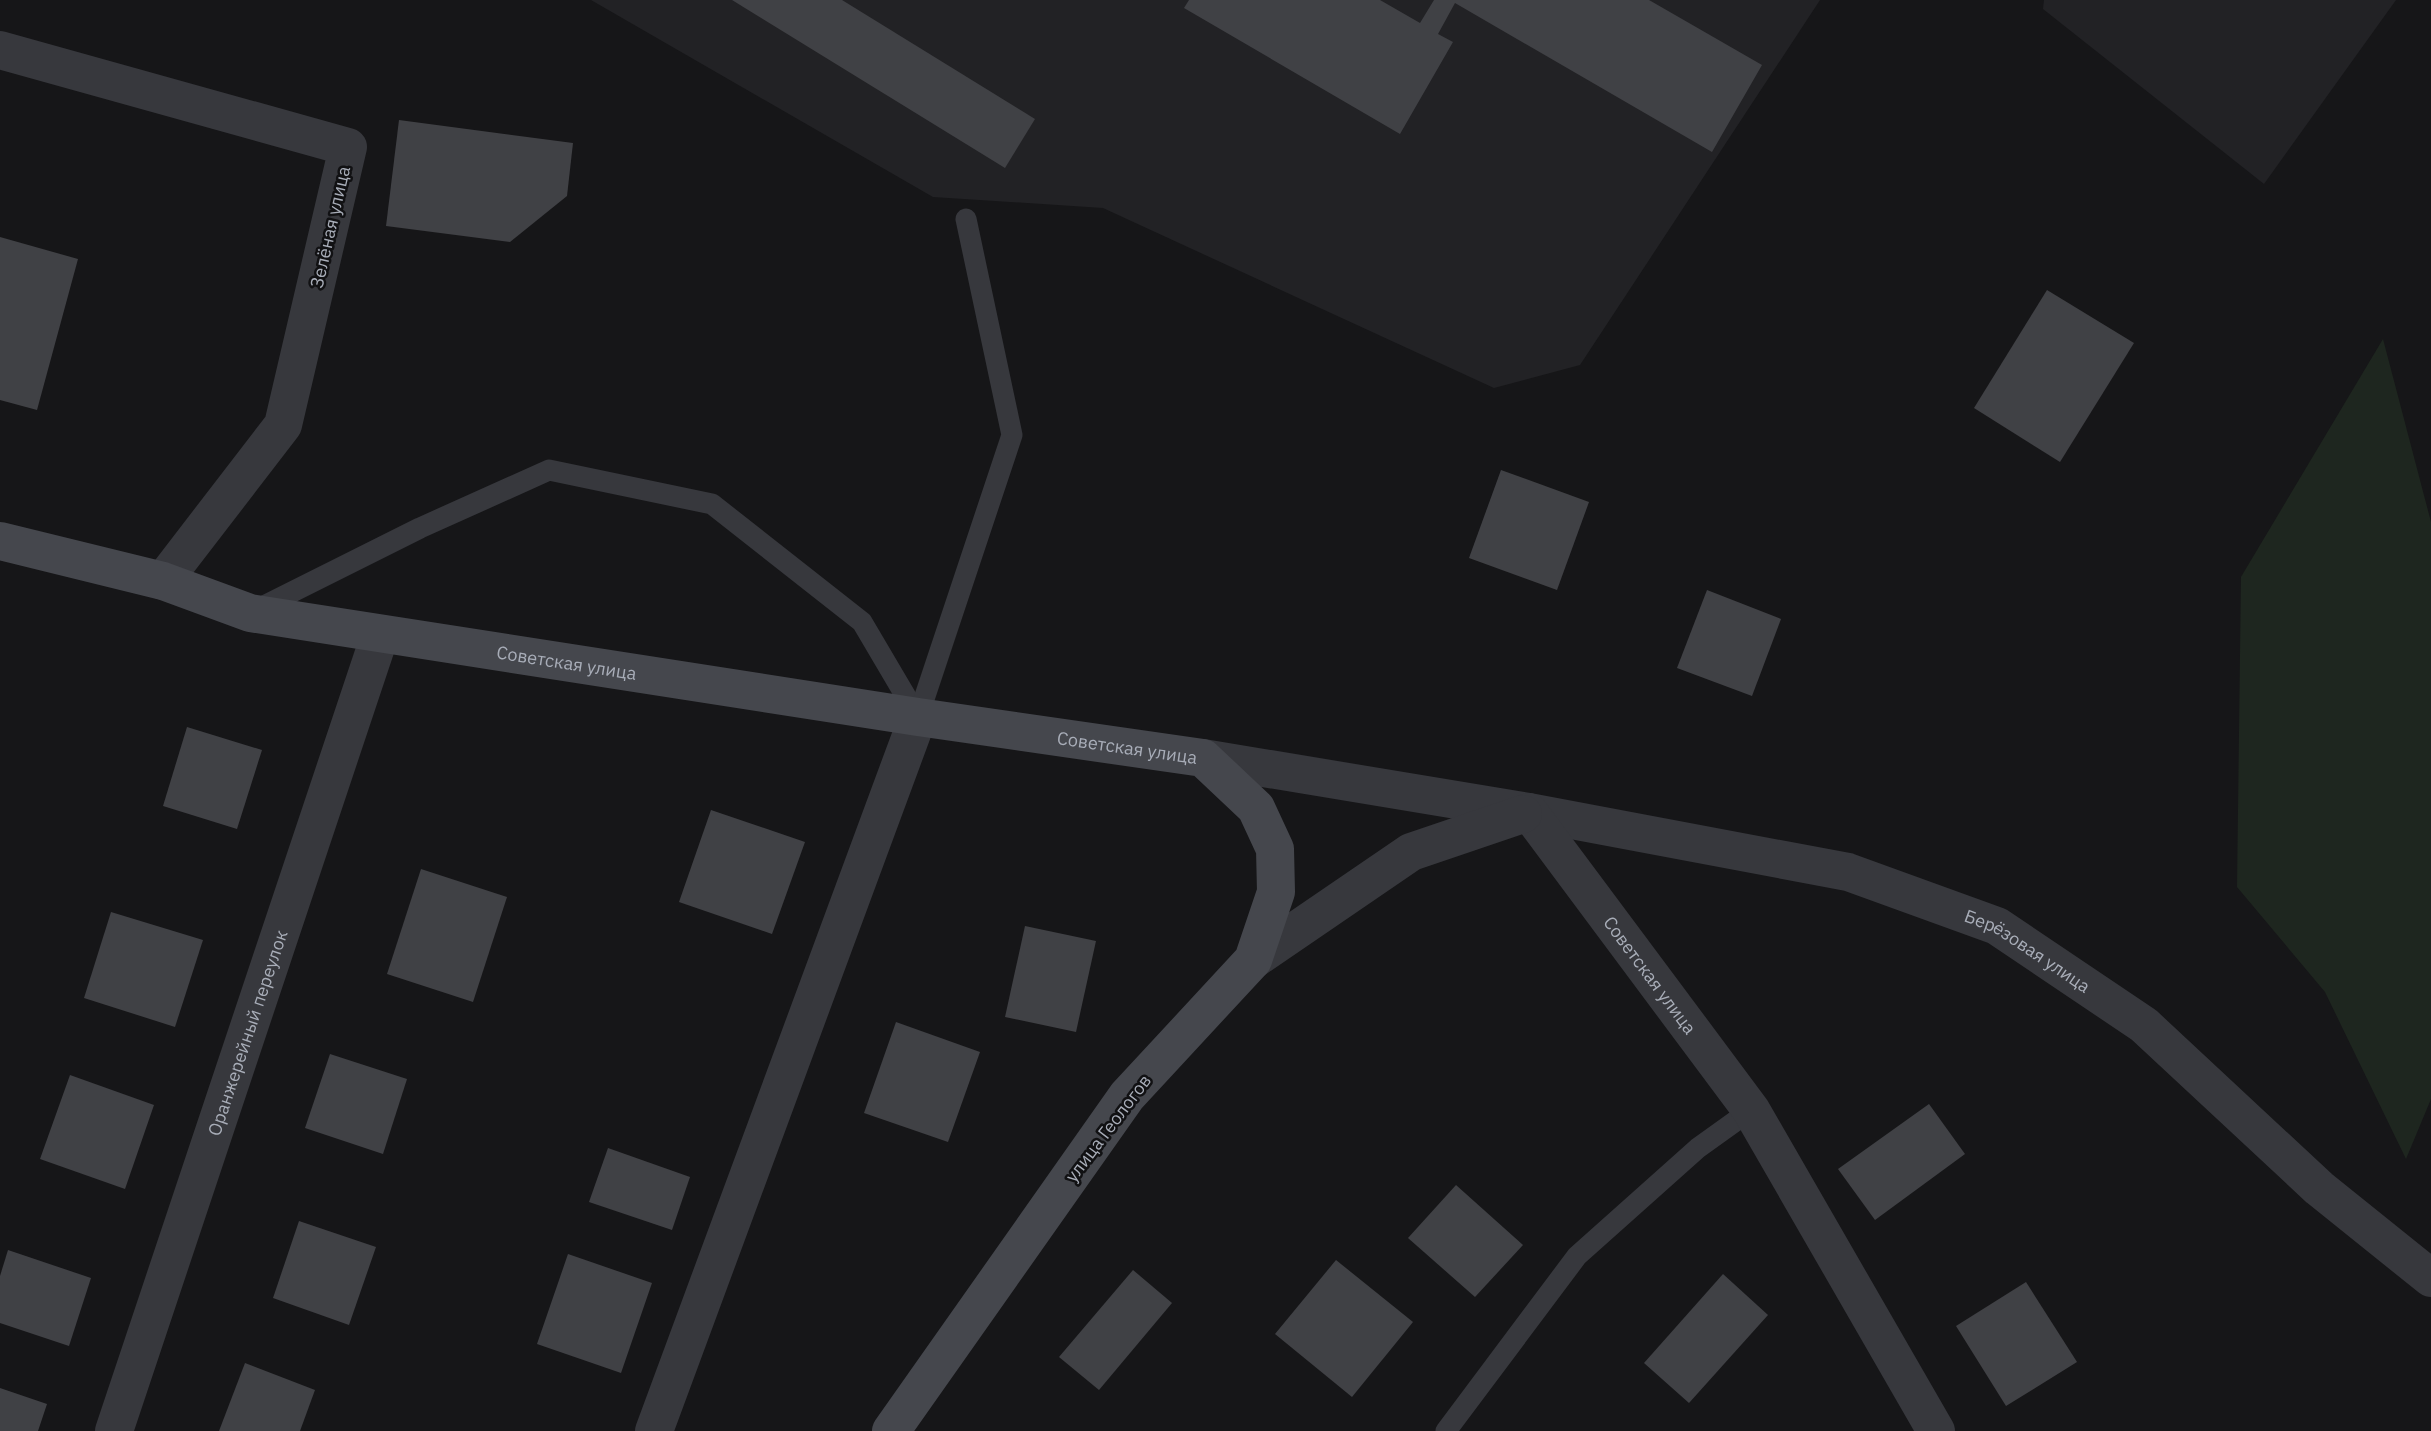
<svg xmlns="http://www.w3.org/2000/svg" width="2431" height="1431" viewBox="0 0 2431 1431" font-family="'IBM Plex Sans',sans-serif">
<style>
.built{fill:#222225}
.green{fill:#1e261f}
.building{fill:#404145}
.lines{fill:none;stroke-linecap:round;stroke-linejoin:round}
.lane{stroke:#37383d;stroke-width:21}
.street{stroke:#37383d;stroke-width:38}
.secondary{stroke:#45474d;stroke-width:38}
.labels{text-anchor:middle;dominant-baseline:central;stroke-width:5;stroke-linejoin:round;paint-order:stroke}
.street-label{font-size:18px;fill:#a8adb8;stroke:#111113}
</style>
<rect width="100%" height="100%" fill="#161618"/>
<g class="built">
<polygon points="591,0 1820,0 1580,365 1494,388 1103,208 933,197"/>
<polygon points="2044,0 2396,0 2264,184 2043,9"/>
</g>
<polygon class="green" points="2383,339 2431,522 2431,1099 2406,1159 2325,992 2237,887 2241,577"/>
<g class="building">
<polygon points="732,0 842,0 1035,119 1005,168"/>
<polygon points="1189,0 1380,0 1420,23 1434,0 1649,0 1762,65 1712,152 1455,3 1438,34 1453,42 1400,134 1184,8"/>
<polygon points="399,120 573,143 567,196 510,242 386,226"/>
<polygon points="0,237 78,259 37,410 0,400"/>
<polygon points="2047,290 2134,343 2060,462 1974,408"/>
<polygon points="1501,470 1589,502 1557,590 1469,558"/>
<polygon points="1707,590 1781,619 1752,696 1677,668"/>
<polygon points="187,727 262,750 237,829 163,806"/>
<polygon points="711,810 805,842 772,934 679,902"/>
<polygon points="421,869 507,897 473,1002 387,974"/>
<polygon points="111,912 203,940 175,1027 84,998"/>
<polygon points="1025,926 1096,941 1076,1032 1005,1017"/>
<polygon points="896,1022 980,1052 948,1142 864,1113"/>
<polygon points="330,1054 407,1079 383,1154 305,1128"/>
<polygon points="70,1075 154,1105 125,1189 40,1159"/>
<polygon points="1929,1104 1965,1154 1875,1220 1838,1169"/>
<polygon points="608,1148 690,1177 672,1230 589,1202"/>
<polygon points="1456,1185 1523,1245 1475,1297 1408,1238"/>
<polygon points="299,1221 376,1247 349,1325 273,1298"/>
<polygon points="8,1250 91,1278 69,1346 0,1323 0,1276"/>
<polygon points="568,1254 652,1283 621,1373 537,1344"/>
<polygon points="1336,1260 1413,1322 1352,1397 1275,1334"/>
<polygon points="1133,1270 1172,1303 1099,1390 1059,1357"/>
<polygon points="1723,1274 1768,1315 1689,1403 1644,1363"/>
<polygon points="2026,1282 2077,1362 2006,1406 1956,1326"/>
<polygon points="245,1363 315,1390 300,1431 219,1431"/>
<polygon points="0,1388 47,1404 38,1431 0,1431"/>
</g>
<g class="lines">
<g class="lane">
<polyline points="256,610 420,528 549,470 712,504 862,622 918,717"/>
<polyline points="918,717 1012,435 966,219"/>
<polyline points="1446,1431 1577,1256 1698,1148 1751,1110"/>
</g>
<g class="street">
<polyline points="0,50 348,147 283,425 163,581"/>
<path id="s1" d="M1203,758L1529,812L1848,872L1997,926L2144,1025L2319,1188L2431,1278"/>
<path id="s2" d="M1529,812L1751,1110L1936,1431"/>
<polyline points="1253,960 1411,852 1523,814"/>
<path id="s3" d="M114,1431L380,635"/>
<polyline points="654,1431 918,717"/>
</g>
<path class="secondary" id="s4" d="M0,541L163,581L250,613L918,717L1203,758L1256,808L1275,849L1276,892L1253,960L1127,1096L891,1431"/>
</g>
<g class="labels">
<g class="street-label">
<text transform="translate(330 227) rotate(-77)">Зелёная улица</text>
<text stroke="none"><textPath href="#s4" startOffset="581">Советская улица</textPath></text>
<text stroke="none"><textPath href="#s4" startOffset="1148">Советская улица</textPath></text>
<text stroke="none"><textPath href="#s1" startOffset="852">Берёзовая улица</textPath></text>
<text stroke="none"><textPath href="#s2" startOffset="203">Советская улица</textPath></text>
<text stroke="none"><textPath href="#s3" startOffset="420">Оранжерейный переулок</textPath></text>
<text transform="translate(1108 1128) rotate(-53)">улица Геологов</text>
</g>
</g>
</svg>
